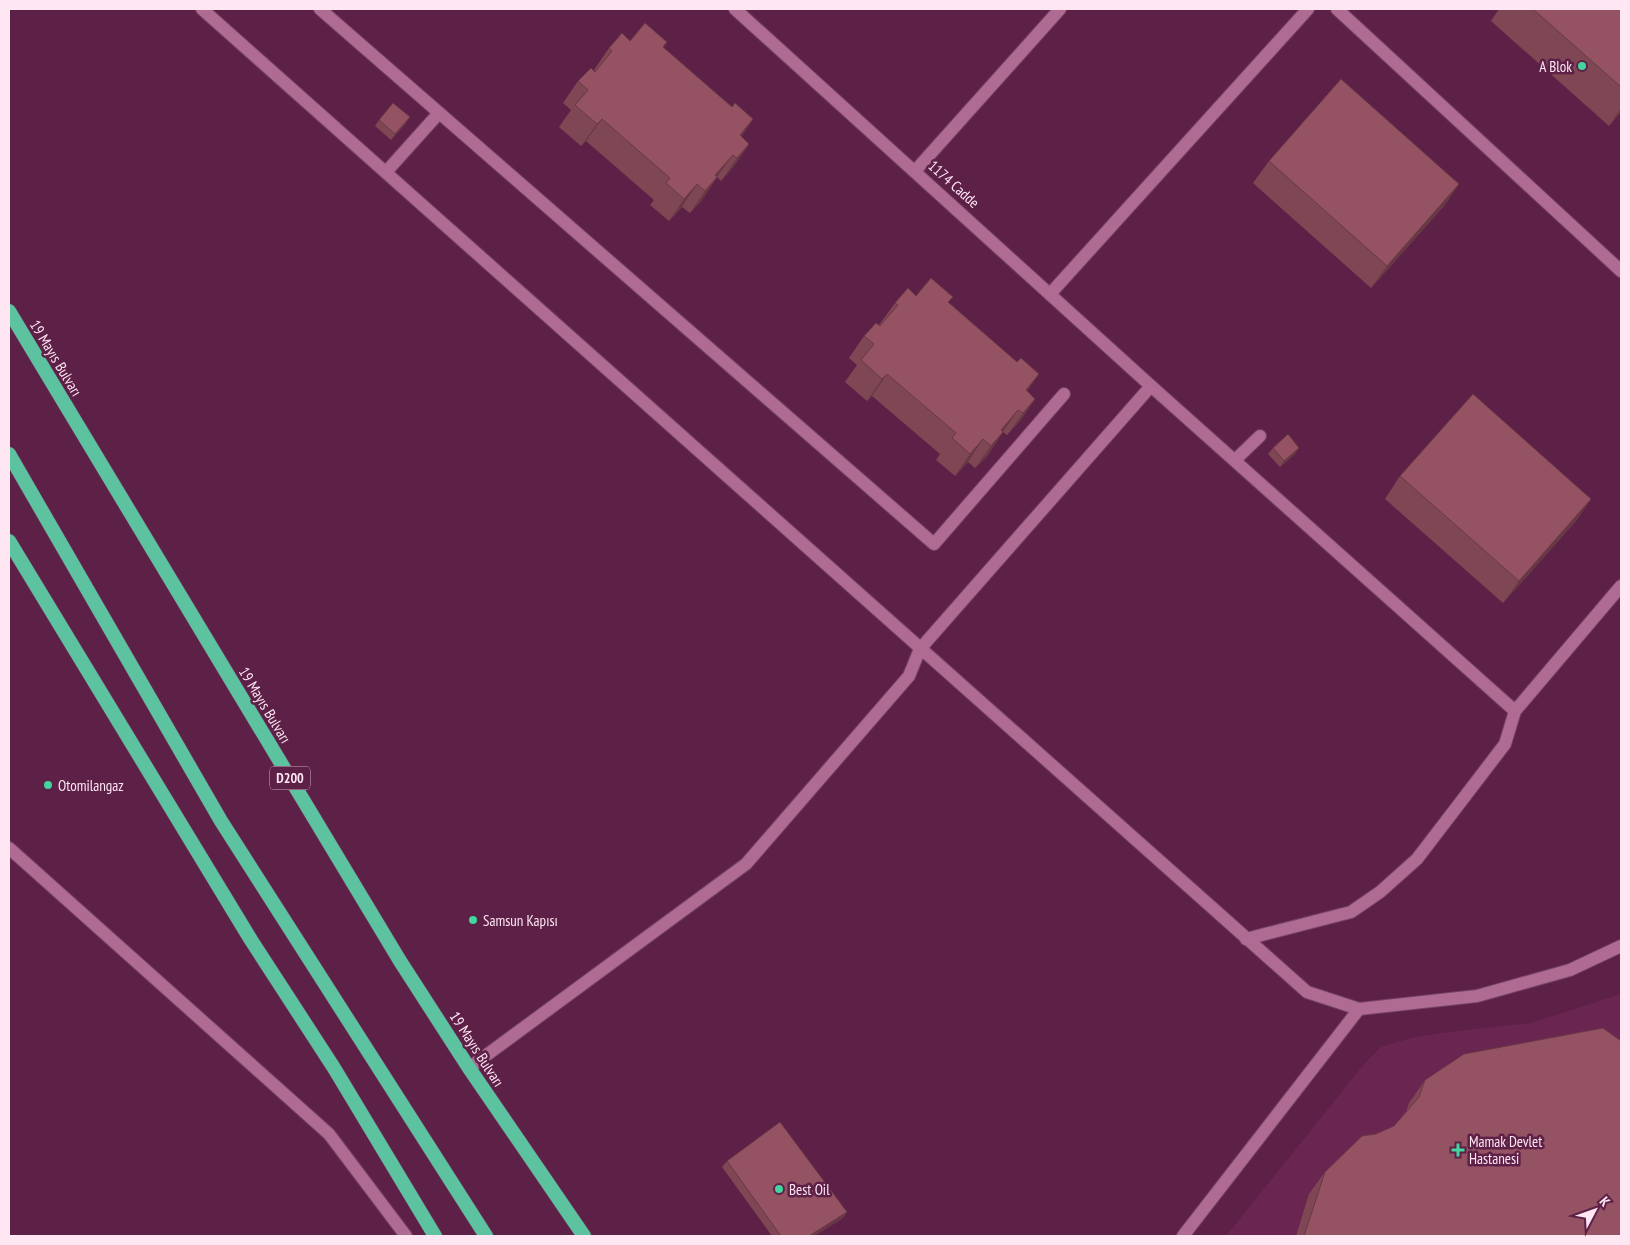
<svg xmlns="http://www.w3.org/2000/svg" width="1630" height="1245" viewBox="0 0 1630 1245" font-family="'PT Sans Narrow',sans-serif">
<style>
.built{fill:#6a2551}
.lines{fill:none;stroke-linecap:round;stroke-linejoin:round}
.service-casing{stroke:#754364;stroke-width:14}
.minor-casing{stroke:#754364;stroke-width:14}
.tertiary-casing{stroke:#754364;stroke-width:14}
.trunk-casing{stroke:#754364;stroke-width:15}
.service{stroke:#b06b93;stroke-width:12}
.minor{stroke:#b06b93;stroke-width:12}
.tertiary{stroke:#b06b93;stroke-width:12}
.trunk{stroke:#5cc2a0;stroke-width:14}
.wall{fill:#7f4754}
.shaded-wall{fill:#683945}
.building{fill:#945262;stroke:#683945}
.poi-dot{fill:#43d4a0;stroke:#5d2047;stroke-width:2}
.labels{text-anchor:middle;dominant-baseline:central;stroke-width:5;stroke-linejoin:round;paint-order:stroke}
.shield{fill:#5d2047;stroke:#ceabbf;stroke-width:1}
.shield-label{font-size:14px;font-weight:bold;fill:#fee6f3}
.poi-label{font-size:15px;fill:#fee6f3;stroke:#5d2047;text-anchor:start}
.street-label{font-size:15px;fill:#fee6f3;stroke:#5d2047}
</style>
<rect width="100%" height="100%" fill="#5d2047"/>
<polygon class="built" points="1621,994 1621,1236 1226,1236 1364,1064 1381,1047 1411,1038 1441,1033 1531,1023"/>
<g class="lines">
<defs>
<g id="service">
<polyline points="320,9 934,544 1064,394"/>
<polyline points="386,172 439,113"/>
<polyline points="1235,460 1260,436"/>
</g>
<g id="minor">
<polyline points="202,9 1307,992 1359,1009 1477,996 1570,970 1621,946"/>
<polyline points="735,9 1151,386 1515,711"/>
<polyline points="1337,9 1621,271"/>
<polyline points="915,171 1060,9"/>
<polyline points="1050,294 1308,9"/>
<polyline points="9,848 329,1134 406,1236"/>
<polyline points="1246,939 1351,912 1380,892 1417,859 1505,744 1515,711 1621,586"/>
<polyline points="469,1068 746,864 909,676 920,649 1151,386"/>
</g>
<polyline id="tertiary" points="1183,1236 1359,1009"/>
<g id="trunk">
<polyline points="9,311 400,961 469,1068 584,1236"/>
<polyline points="9,454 221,821 486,1236"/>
<polyline points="9,541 251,940 334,1068 435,1236"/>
</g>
</defs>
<use href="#service" class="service-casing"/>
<use href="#minor" class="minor-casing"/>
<use href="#tertiary" class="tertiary-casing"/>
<use href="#trunk" class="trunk-casing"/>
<use href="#service" class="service"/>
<use href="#minor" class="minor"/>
<use href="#tertiary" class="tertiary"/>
<use href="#trunk" class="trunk"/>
</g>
<g class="wall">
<polygon points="1499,9 1621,9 1621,112 1609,126 1491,21"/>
<polygon points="630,41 663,48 732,107 753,119 741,137 749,144 734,166 721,181 717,177 702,200 690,213 682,207 669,221 650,205 654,200 586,141 581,146 559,127 571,110 563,103 578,81 595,72 595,71 594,70 609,48"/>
<polygon points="379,120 406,123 391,140 375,126"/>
<polygon points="1269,161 1459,184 1444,206 1371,288 1253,183"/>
<polygon points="916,296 949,303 1027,391 1035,399 1020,421 1007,435 1003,432 988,455 975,468 968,462 955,476 936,460 940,454 872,396 867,401 845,382 857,365 849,358 864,336 879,325 895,303"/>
<polygon points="1273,448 1295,454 1280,467 1268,454"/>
<polygon points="1400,476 1591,499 1576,521 1503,603 1385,499"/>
<polygon points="1425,1080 1621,1236 1296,1236 1309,1194 1325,1172 1376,1134 1394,1126 1406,1112 1409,1103"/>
<polygon points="727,1161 847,1212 843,1218 814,1236 772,1236 722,1167"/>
</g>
<g class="shaded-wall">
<polygon points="1621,108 1621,112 1609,126"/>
<polygon points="410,117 406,123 391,140 395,134"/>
<polygon points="602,119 586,141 581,146 597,124"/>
<polygon points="753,119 738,142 740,135"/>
<polygon points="749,144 734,166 721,181 737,158"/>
<polygon points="733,155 717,177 705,191 715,175"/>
<polygon points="717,177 702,200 690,213 705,191"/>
<polygon points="697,184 682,207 669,221 684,199"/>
<polygon points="1459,184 1444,206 1371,288 1387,266"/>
<polygon points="887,374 872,396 867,401 882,379"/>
<polygon points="1039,374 1024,396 1026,390"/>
<polygon points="1035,399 1020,421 1007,435 1023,413"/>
<polygon points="1018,410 1003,432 991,446 1001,430"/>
<polygon points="1003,432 988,455 975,468 991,446"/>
<polygon points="983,439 968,462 955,476 970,454"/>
<polygon points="1299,448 1295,454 1280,467 1284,461"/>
<polygon points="1591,499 1576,521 1503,603 1519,581"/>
<polygon points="847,1212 843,1218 814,1236 809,1236"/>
</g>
<g class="building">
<polygon points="1533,9 1621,9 1621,87"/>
<polygon points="645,23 667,42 663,47 732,107 735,103 753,119 740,135 749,144 737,158 733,155 715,175 717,177 705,191 697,184 684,199 666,183 670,178 602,119 597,124 575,105 588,90 578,81 591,68 595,72 612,51 609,48 622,33 630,41"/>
<polygon points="1341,79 1459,184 1387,266 1269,161"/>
<polygon points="393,103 410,117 395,134 379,120"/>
<polygon points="931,278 953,297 948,302 1017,362 1021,358 1039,374 1026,390 1035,399 1023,413 1018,410 1001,430 1003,432 991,446 983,439 970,454 952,438 956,433 887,374 882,379 861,360 874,344 864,336 876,323 880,326 898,305 895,303 908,288 916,296"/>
<polygon points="1473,394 1591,499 1519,581 1400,476"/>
<polygon points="1288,434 1299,448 1284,461 1273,448"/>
<polygon points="1603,1028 1621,1041 1621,1236 1304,1236 1325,1172 1362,1136 1376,1134 1394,1126 1419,1097 1425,1080 1464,1054"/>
<polygon points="780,1122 847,1212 809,1236 781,1236 727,1161"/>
</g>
<g class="poi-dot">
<circle cx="1582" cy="66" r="5"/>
<circle cx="48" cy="785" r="5"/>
<circle cx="473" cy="920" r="5"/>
<path d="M1455.5 1142.5h5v5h5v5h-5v5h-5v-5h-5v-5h5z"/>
<circle cx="779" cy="1189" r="5"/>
</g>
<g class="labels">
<rect class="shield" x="270" y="766.5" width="40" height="23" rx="4"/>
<g class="shield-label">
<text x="290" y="778">D200</text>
</g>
<g class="poi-label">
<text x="1572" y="66" text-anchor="end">A Blok</text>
<text x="58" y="785">Otomilangaz</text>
<text x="483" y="920">Samsun Kapısı</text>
<text x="1469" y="1141">Mamak Devlet<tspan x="1469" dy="17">Hastanesi</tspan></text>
<text x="789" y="1189">Best Oil</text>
</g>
<g class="street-label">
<text transform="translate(954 184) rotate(42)">1174 Cadde</text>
<text transform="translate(56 358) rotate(59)">19 Mayıs Bulvarı</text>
<text transform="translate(265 705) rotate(59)">19 Mayıs Bulvarı</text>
<text transform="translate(477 1049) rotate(57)">19 Mayıs Bulvarı</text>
</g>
</g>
<rect width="1630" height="1245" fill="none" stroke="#fee6f3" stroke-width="20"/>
<g transform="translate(1595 1210) rotate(49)" stroke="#5d2047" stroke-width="4" paint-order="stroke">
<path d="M0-4L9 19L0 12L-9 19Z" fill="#fee6f3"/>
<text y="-8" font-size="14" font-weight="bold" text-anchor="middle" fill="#fee6f3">K</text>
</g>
</svg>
